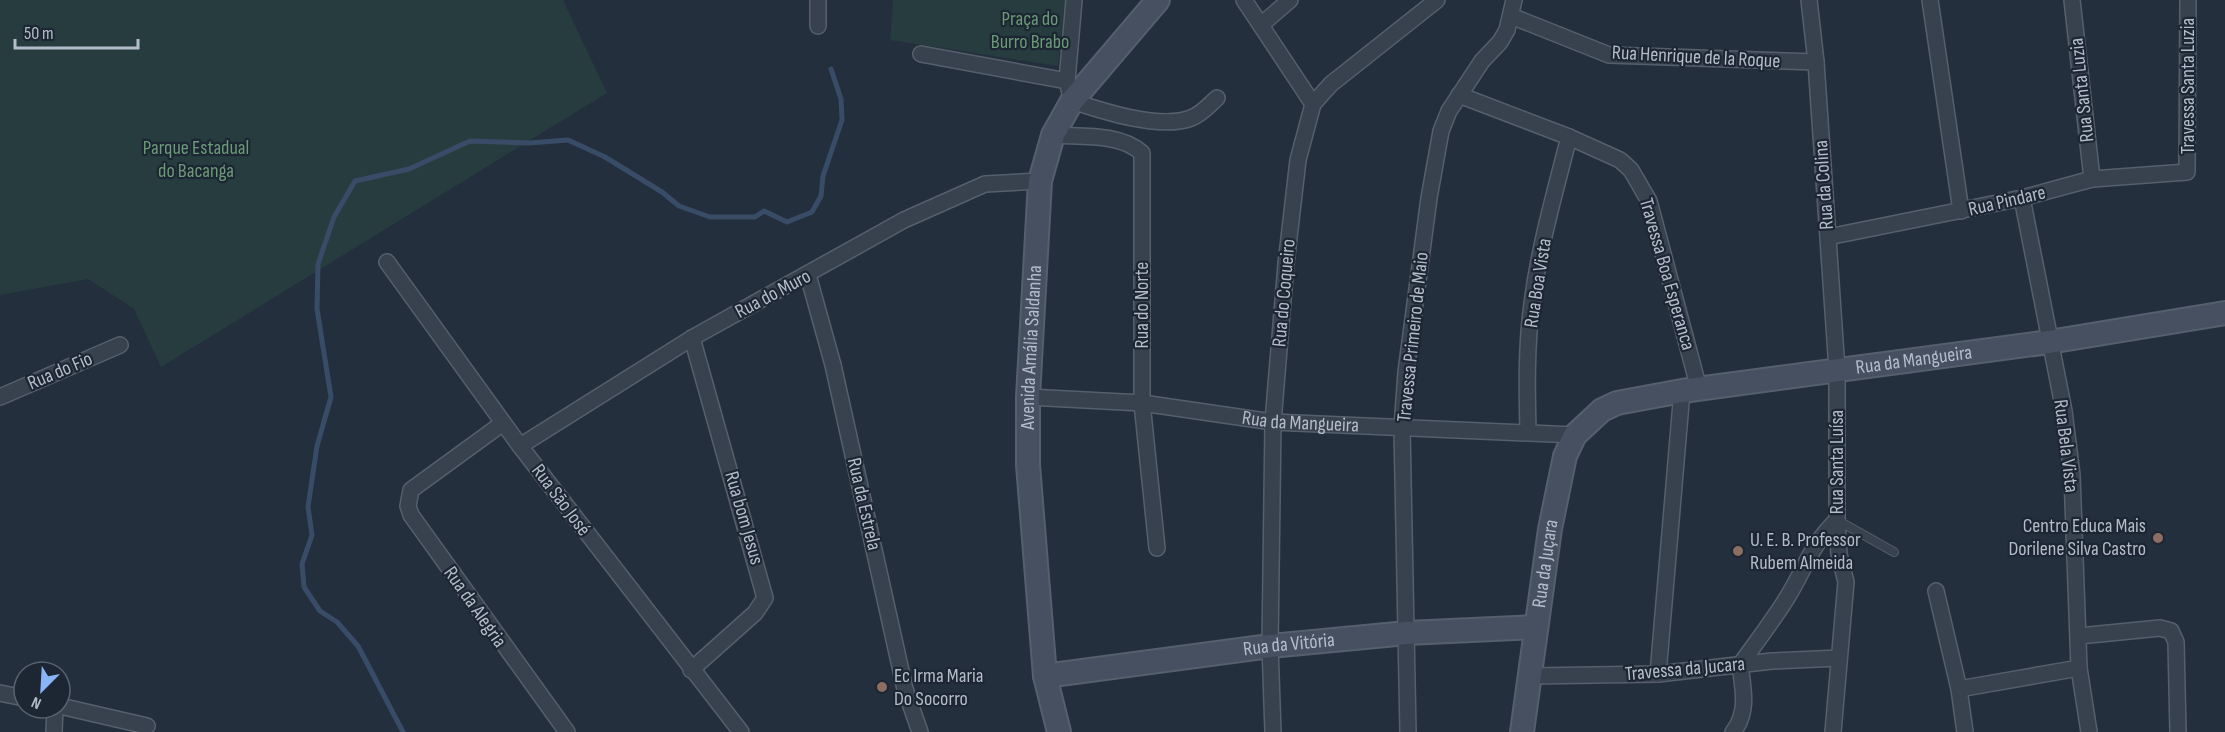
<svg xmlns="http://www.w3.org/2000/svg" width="2225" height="732" viewBox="0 0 2225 732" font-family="'Sofia Sans Condensed',sans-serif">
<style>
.green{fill:#263c3f}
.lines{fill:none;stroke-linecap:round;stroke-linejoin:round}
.stream{stroke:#394c67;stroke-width:5}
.lane-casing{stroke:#565f6c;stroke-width:10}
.street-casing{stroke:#565f6c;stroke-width:18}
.secondary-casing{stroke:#565f6c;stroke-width:26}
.lane{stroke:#38414e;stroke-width:8}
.street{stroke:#38414e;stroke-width:15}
.secondary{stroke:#465061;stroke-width:22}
.education-dot{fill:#8d6e63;stroke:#1d2633;stroke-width:2}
.labels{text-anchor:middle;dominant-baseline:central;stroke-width:4.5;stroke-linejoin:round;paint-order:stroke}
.park-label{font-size:20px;fill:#6b9a76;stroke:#1d2633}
.street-label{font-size:20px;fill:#b4bcc9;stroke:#1d2633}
.poi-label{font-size:20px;fill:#b4bcc9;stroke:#1d2633;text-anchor:start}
</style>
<rect width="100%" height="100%" fill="#242f3e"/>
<g class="green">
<polygon points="0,0 563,0 607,93 161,367 134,309 88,279 0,295"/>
<polygon points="893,0 1065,0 1058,66 890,40"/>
</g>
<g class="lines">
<polyline class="stream" points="403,732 358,646 337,622 320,611 304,587 302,564 312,535 308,507 317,446 331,397 317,309 318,264 334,217 355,181 409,169 470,141 529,143 568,140 605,157 662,192 679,206 710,217 755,217 764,211 787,222 812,212 821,196 823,176 842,120 841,99 831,69"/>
<defs>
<polyline id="lane" points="1837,520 1894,552"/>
<g id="street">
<polyline points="818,0 818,26"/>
<path d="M1074,0L1067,81L1072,101C1102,111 1160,130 1191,118C1202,114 1209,105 1217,98"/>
<polyline points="1244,0 1313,104"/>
<polyline points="1809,0 1816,62 1837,370 1837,520 1839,554 1846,582 1833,732"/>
<polyline points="1930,0 1961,211"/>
<polyline points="2072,0 2092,179"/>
<polyline points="1511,16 1609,55 1816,62"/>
<polyline points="1261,25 1290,0"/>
<polyline points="921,54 1067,81"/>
<polyline points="1459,95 1569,137 1620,160 1631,170 1649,201 1699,389"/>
<path d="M1053,135C1082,137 1120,133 1142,153V403L1157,548"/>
<polyline points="2022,198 2064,411 2072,475 2079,668 2089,732"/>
<polyline points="1828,237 2022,198 2092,179 2187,172 2188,0"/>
<polyline points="387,262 520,446 741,732"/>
<polyline points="808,275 833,365 905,689 920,732"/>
<polyline points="0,397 120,345"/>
<path id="s1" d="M1028,397L1142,403L1273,422L1575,435"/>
<polyline points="503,423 411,490 408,506 411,515 567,732"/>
<path d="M1528,432C1527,390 1526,346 1532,304C1539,247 1555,192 1569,137"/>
<polyline points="520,446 692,338 904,220 985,184 1040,181"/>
<polyline points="1936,591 1959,689 1965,732"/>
<polyline points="2079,636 2160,628 2171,631 2176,642 2178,732"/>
<polyline points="691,670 755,613 765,598 692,338"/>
<polyline points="1658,674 1682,391"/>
<polyline points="1531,676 1658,674 1772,661 1839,658"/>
<polyline points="1959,689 2079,668"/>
<polyline points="0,693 24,698"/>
<polyline points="60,706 147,726"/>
<polyline points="54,732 55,708"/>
<polyline points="1273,732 1270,646 1273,422 1286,264 1298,160 1313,104 1331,84 1437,0"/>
<polyline points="1408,732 1402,428 1406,372 1429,198 1441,131 1449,111 1482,61 1500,42 1507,30 1514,0"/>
<path d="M1733,732C1749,712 1743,689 1740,665C1755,644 1771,623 1785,601C1805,570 1809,547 1837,520"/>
</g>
<g id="secondary">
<path id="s2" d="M1045,676L1270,646L1407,633L1535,627"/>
<path id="s3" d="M1059,732L1045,676L1028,465V397L1040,181L1053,135L1072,101L1158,0"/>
<path id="s4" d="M1522,732L1550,529L1565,456L1575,435L1602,410L1617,403L1682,391L2049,342L2225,313"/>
</g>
</defs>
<use href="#lane" class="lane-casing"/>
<use href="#street" class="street-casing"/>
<use href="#secondary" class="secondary-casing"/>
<use href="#lane" class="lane"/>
<use href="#street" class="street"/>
<use href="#secondary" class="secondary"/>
</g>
<g class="education-dot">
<circle cx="2158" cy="538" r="6"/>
<circle cx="1738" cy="551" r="6"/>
<circle cx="882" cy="687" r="6"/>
</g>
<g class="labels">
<g class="park-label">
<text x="1030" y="19">Praça do<tspan x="1030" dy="23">Burro Brabo</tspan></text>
<text x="196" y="148">Parque Estadual<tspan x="196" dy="23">do Bacanga</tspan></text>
</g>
<g class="street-label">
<text transform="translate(1696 57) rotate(3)">Rua Henrique de la Roque</text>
<text transform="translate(2188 86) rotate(-90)">Travessa Santa Luzia</text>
<text transform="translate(2082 90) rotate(-96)">Rua Santa Luzia</text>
<text transform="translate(1824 185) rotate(-94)">Rua da Colina</text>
<text transform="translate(2007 201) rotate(-13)">Rua Pindare</text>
<text transform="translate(1667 274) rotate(74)">Travessa Boa Esperanca</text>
<text transform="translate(1538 283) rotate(-81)">Rua Boa Vista</text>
<text transform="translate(1284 293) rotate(-85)">Rua do Coqueiro</text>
<text transform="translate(773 294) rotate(-28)">Rua do Muro</text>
<text transform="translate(1142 305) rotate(-90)">Rua do Norte</text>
<text transform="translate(1413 337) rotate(-84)">Travessa Primeiro de Maio</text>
<text stroke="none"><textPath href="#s3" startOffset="387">Avenida Amália Saldanha</textPath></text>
<text stroke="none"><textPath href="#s4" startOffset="656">Rua da Mangueira</textPath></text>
<text transform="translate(60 371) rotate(-23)">Rua do Fio</text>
<text stroke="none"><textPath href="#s1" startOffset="274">Rua da Mangueira</textPath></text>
<text transform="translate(2066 446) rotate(83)">Rua Bela Vista</text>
<text transform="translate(1837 462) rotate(-90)">Rua Santa Luísa</text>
<text transform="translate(561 500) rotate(53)">Rua São José</text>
<text transform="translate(864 504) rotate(77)">Rua da Estrela</text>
<text transform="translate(744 518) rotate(74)">Rua bom Jesus</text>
<text stroke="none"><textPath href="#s4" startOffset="170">Rua da Juçara</textPath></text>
<text transform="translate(475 607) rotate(55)">Rua da Alegria</text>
<text stroke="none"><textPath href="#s2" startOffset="246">Rua da Vitória</textPath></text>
<text transform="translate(1685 669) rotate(-5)">Travessa da Jucara</text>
</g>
<g class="poi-label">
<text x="2146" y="526" text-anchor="end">Centro Educa Mais<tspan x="2146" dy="23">Dorilene Silva Castro</tspan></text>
<text x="1750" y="540">U. E. B. Professor<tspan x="1750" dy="23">Rubem Almeida</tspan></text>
<text x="894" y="676">Ec Irma Maria<tspan x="894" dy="23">Do Socorro</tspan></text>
</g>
</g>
<g transform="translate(42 690) rotate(204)"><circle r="28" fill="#1d2633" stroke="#59626f" stroke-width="1.5"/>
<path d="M0-4.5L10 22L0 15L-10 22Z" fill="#8ab4f8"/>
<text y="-9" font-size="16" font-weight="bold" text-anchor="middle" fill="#b4bcc9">N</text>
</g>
<path d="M15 39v9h123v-9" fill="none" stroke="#b4bcc9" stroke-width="3"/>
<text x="24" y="39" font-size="18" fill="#b4bcc9" stroke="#1d2633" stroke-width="4.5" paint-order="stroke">50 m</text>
</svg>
